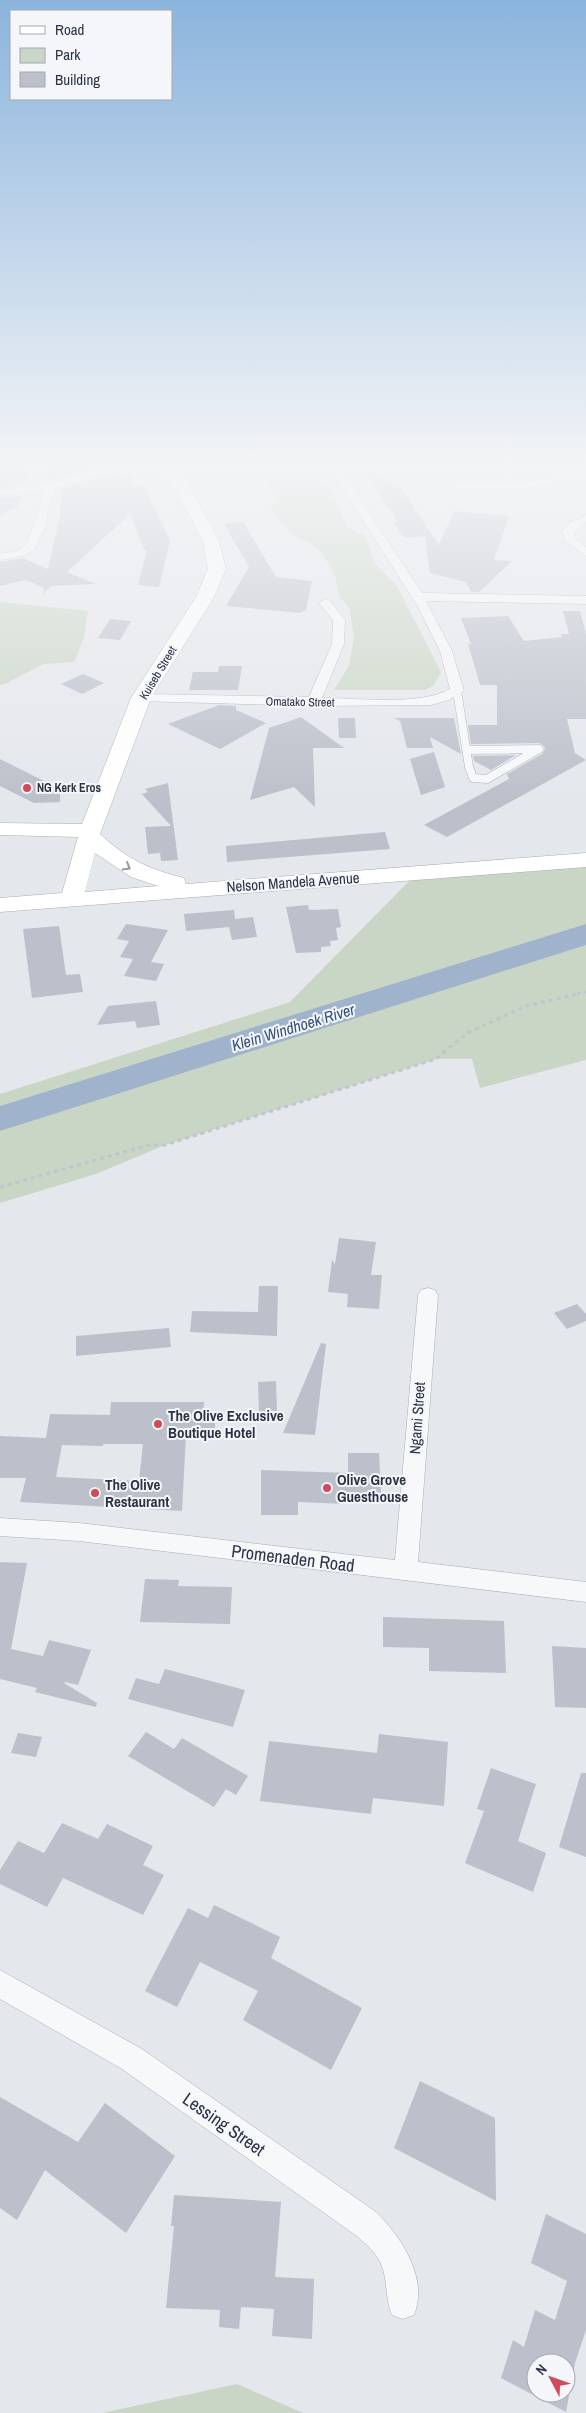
<svg xmlns="http://www.w3.org/2000/svg" width="586" height="2413" viewBox="0 0 586 2413" font-family="'Archivo Narrow',sans-serif">
<style>
.green{fill:#c9d6c5}
.lines{fill:none;stroke-linecap:round;stroke-linejoin:round}
.river{fill:#9fb4cc;fill-rule:evenodd}
.building{fill:#bbc0ca;fill-rule:evenodd}
.lane-far1-casing{stroke:#a9aeb7;stroke-width:7}
.lane-casing{stroke:#a9aeb7;stroke-width:9}
.street-casing{stroke:#a9aeb7;stroke-width:1}
.secondary-casing{stroke:#a9aeb7;stroke-width:1}
.path-far1{stroke:#c2c5cb;stroke-width:2.5;stroke-dasharray:3 3;stroke-linecap:butt}
.path{stroke:#c2c5cb;stroke-width:3;stroke-dasharray:4 4;stroke-linecap:butt}
.lane-far1{stroke:#f7f8fa;stroke-width:6}
.lane{stroke:#f7f8fa;stroke-width:8}
.street{fill:#f7f8fa;fill-rule:evenodd}
.secondary{fill:#fff;fill-rule:evenodd}
.oneway{stroke:#959aa2}
.poi-dot{fill:#d1495b;stroke:#f4f6f9;stroke-width:2}
.labels{text-anchor:middle;dominant-baseline:central;stroke-width:4;stroke-linejoin:round;paint-order:stroke}
.far-street-label{font-size:12px;fill:#2b3445;stroke:#f4f6f9}
.far-poi-label{font-size:12px;font-weight:bold;fill:#2b3445;stroke:#f4f6f9;text-anchor:start}
.street-label{font-size:15px;fill:#2b3445;stroke:#f4f6f9}
.poi-label{font-size:15px;font-weight:bold;fill:#2b3445;stroke:#f4f6f9;text-anchor:start}
.water-label{font-size:16px;font-style:italic;fill:#34527a;stroke:#f4f6f9}
.near-street-label{font-size:18px;fill:#2b3445;stroke:#f4f6f9}
</style>
<rect width="100%" height="100%" fill="#e4e7ec"/>
<g class="green">
<path d="M270,461H304L309,472L333,494L347,527L364,535L369,545L374,562L397,586L441,672L434,685L425,690H334L349,666L354,637L349,607L339,596L336,579L329,564L318,549L288,531L270,507L279,502C269,488 260,478 270,461Z"/>
<polygon points="0,602 88,611 84,638 74,662 43,664 7,683 0,685"/>
<polygon points="586,860 586,1060 480,1088 472,1059 436,1059 165,1145 96,1174 0,1203 0,1094 290,1002 416,874"/>
<polygon points="237,2384 303,2413 102,2413"/>
</g>
<g class="lines">
<polygon class="river" points="586,924 586,945 0,1131 0,1106"/>
</g>
<g class="building">
<polygon points="77,461 89,461 101,466 52,481 36,473 65,463 69,464"/>
<polygon points="0,464 29,464 24,485 0,488"/>
<polygon points="360,465 400,487 439,545 454,511 509,516 494,560 512,561 479,592 471,592 466,582 430,573 425,536 405,538 394,523 398,522"/>
<polygon points="115,472 123,475 130,474 136,486 144,485 170,541 159,587 138,585 147,550 145,551 130,514 67,572 96,584 51,586 43,594 44,588 26,580 0,586 0,562 23,558 48,569 60,515 61,489"/>
<polygon points="21,496 17,507 0,514 0,498"/>
<polygon points="243,522 276,577 312,581 306,610 300,613 226,606 249,567 224,524"/>
<polygon points="563,611 580,611 586,634 586,719 567,719 575,753 586,760 447,837 424,825 509,779 507,774 542,754 545,749 544,746 539,743 471,744 468,725 497,725 497,685 480,685 468,644 471,644 461,618 508,616 524,641 562,637 561,634 569,634"/>
<polygon points="110,619 131,621 120,640 98,638"/>
<polygon points="219,666 242,666 238,690 189,690 193,672 218,672"/>
<polygon points="83,674 104,683 82,694 61,684"/>
<polygon points="219,705 236,706 236,710 266,723 220,749 168,724"/>
<polygon points="301,717 344,748 313,748 315,807 294,787 250,800 269,728"/>
<polygon points="338,718 355,718 356,738 339,738"/>
<polygon points="394,718 454,718 461,754 430,737 433,748 407,748 400,721"/>
<polygon points="434,752 445,787 421,795 410,759"/>
<polygon points="516,755 491,770 474,761 473,756"/>
<polygon points="0,759 60,789 60,802 34,803 0,786"/>
<polygon points="168,783 178,860 161,861 160,853 148,854 145,827 171,826 142,794 148,792 145,789"/>
<polygon points="385,832 390,849 227,862 226,846"/>
<polygon points="308,905 309,910 338,909 341,927 336,928 338,940 330,941 331,946 321,947 321,952 296,953 286,907"/>
<polygon points="234,910 235,919 253,917 257,937 232,940 229,927 186,931 184,914"/>
<polygon points="126,924 168,930 151,962 164,964 156,981 124,976 133,959 120,957 129,941 117,939"/>
<polygon points="59,926 66,975 80,974 83,992 32,998 23,929"/>
<polygon points="156,1001 160,1025 137,1028 135,1021 97,1025 108,1006"/>
<polygon points="339,1238 376,1242 371,1275 382,1275 379,1309 347,1307 348,1294 328,1292 332,1260 335,1264"/>
<polygon points="259,1286 278,1286 277,1336 190,1332 192,1311 258,1312"/>
<polygon points="577,1304 586,1314 586,1321 567,1329 554,1313"/>
<polygon points="169,1328 171,1347 76,1356 76,1336"/>
<polygon points="321,1343 326,1344 315,1435 283,1433"/>
<polygon points="276,1381 277,1411 259,1412 258,1382"/>
<path d="M111,1402H204L203,1417H215V1435H186L182,1511L20,1502L26,1478H0V1436L46,1438L50,1414L110,1415ZM103,1444H143L139,1481L56,1477L62,1445L103,1446Z"/>
<polygon points="348,1453 379,1453 381,1493 347,1494 347,1504 298,1502 298,1515 261,1515 261,1470 348,1473"/>
<polygon points="0,1562 27,1563 11,1649 43,1656 49,1640 91,1650 78,1685 65,1682 64,1683 97,1703 96,1707 35,1692 37,1688 0,1679"/>
<polygon points="145,1579 179,1580 178,1586 232,1587 230,1624 140,1622"/>
<polygon points="383,1617 504,1621 506,1673 429,1671 429,1648 383,1647"/>
<polygon points="552,1646 586,1648 586,1708 555,1707"/>
<polygon points="165,1669 245,1690 233,1727 128,1699 136,1678 159,1684"/>
<polygon points="146,1732 174,1749 182,1738 248,1776 236,1795 226,1789 214,1807 128,1756"/>
<polygon points="18,1733 42,1737 36,1757 11,1753"/>
<polygon points="379,1734 448,1742 444,1806 373,1798 371,1814 260,1801 269,1741 377,1753"/>
<polygon points="491,1768 536,1784 518,1841 546,1853 533,1892 465,1863 484,1811 477,1809"/>
<polygon points="581,1773 586,1773 586,1857 559,1847"/>
<polygon points="62,1823 98,1839 107,1824 153,1846 143,1865 164,1875 143,1915 63,1878 47,1907 0,1884 0,1870 18,1841 44,1853"/>
<polygon points="214,1905 280,1937 271,1958 362,2008 331,2070 243,2020 258,1991 200,1962 177,2007 145,1991 188,1908 208,1918"/>
<polygon points="420,2081 495,2118 496,2201 394,2148"/>
<polygon points="0,2097 78,2142 105,2103 175,2156 126,2233 45,2170 17,2220 0,2208"/>
<polygon points="174,2195 281,2202 275,2277 314,2279 312,2339 272,2336 274,2309 241,2307 239,2329 219,2327 220,2310 166,2308 174,2226 171,2226"/>
<path d="M546,2214L586,2234V2330L575,2363L566,2412L501,2378L513,2340L524,2347L535,2310L555,2320L567,2281L531,2263ZM536,2363H566V2393H536Z"/>
</g>
<g class="lines">
<defs>
<polyline id="lane-far1" points="457,691 458,699"/>
<polyline id="lane" points="458,697 469,767 473,778 487,779 539,749 467,750"/>
<g id="street">
<path d="M123,461H138L104,474L56,488L48,510L45,528L34,550L23,556L0,560V554C8,552 17,552 23,547C31,541 39,503 44,491L0,496V490L51,483Z"/>
<path d="M325,461H335L422,593L586,596V604L426,601L452,651L464,691L449,700L431,705L314,706L136,701L134,698L141,694L309,697L332,644L333,620L319,603L325,599L329,600L345,620L344,644L322,698C357,698 420,706 450,689L440,651L417,605Z"/>
<path d="M586,466V473C548,488 511,492 471,489C464,489 454,490 449,485L454,482L521,483L550,478Z"/>
<polygon points="586,515 586,522 574,532 576,539 586,547 586,556 567,542 562,532 569,523"/>
<polygon points="428,1288 435,1290 438,1295 418,1562 586,1582 586,1602 79,1541 0,1536 0,1518 79,1523 395,1560 418,1295 421,1290"/>
<path d="M0,1970L142,2049L376,2212C401,2236 429,2279 414,2315L403,2319L392,2315C385,2299 388,2280 381,2264C376,2252 364,2242 354,2234L122,2069L0,1999Z"/>
</g>
<path id="secondary" d="M155,461H171L182,475L211,525L219,542L226,569L214,597L151,698L100,834C127,859 148,869 184,878L186,884L586,853V867L0,912V898L62,893L78,837L0,835V823L82,824L131,698L196,597L208,569L203,542L195,525L167,476ZM95,853L131,877L158,886L85,892Z"/>
</defs>
<use href="#lane-far1" class="lane-far1-casing"/>
<use href="#lane" class="lane-casing"/>
<use href="#street" class="street-casing"/>
<use href="#secondary" class="secondary-casing"/>
<polyline class="path-far1" points="572,995 586,992"/>
<polyline class="path" points="0,1187 149,1145 165,1145 436,1059 467,1033 526,1006 578,994"/>
<use href="#lane-far1" class="lane-far1"/>
<use href="#lane" class="lane"/>
<use href="#street" class="street"/>
<use href="#secondary" class="secondary"/>
</g>
<defs><path id="oneway-chevron" d="M-2-3.5L2.5 0L-2 3.5" fill="none" stroke-width="1.6" stroke-linecap="round" stroke-linejoin="round" transform="scale(1.25)"/></defs>
<use class="oneway" href="#oneway-chevron" transform="translate(127 867) rotate(30)"/>
<linearGradient id="sky" x2="0" y2="1"><stop stop-color="#8bb4dd"/><stop offset="0.58" stop-color="#f3f4f6"/><stop offset="1" stop-color="#f3f4f6" stop-opacity="0"/></linearGradient>
<rect width="586" height="799" fill="url(#sky)"/>
<g class="poi-dot">
<circle cx="27" cy="788" r="5"/>
<circle cx="158" cy="1424" r="5"/>
<circle cx="327" cy="1488" r="5"/>
<circle cx="95" cy="1493" r="5"/>
</g>
<g class="labels">
<g class="far-street-label">
<text transform="translate(158 673) rotate(-59)">Kuiseb Street</text>
<text transform="translate(300 702) rotate(1)">Omatako Street</text>
</g>
<g class="far-poi-label">
<text x="37" y="788">NG Kerk Eros</text>
</g>
<g class="street-label">
<text transform="translate(293 882) rotate(-4)">Nelson Mandela Avenue</text>
<text transform="translate(417 1418) rotate(-86)">Ngami Street</text>
</g>
<g class="poi-label">
<text x="168" y="1415">The Olive Exclusive<tspan x="168" dy="17">Boutique Hotel</tspan></text>
<text x="337" y="1479">Olive Grove<tspan x="337" dy="17">Guesthouse</tspan></text>
<text x="105" y="1484">The Olive<tspan x="105" dy="17">Restaurant</tspan></text>
</g>
<g class="water-label">
<text transform="translate(293 1027) rotate(-17)">Klein Windhoek River</text>
</g>
<g class="near-street-label">
<text transform="translate(293 1558) rotate(7)">Promenaden Road</text>
<text transform="translate(224 2124) rotate(35)">Lessing Street</text>
</g>
</g>
<rect x="10" y="10" width="162" height="90" fill="#f4f6f9" stroke="#a4a8b1"/>
<rect x="20" y="26" width="25" height="8" fill="#ffffff" stroke="#a4a8b1"/>
<text x="55" y="35" font-size="15" fill="#2b3445">Road</text>
<rect x="20" y="48" width="25" height="15" fill="#c9d6c5" stroke="#a4a8b1"/>
<text x="55" y="60" font-size="15" fill="#2b3445">Park</text>
<rect x="20" y="72" width="25" height="15" fill="#bbc0ca" stroke="#a4a8b1"/>
<text x="55" y="85" font-size="15" fill="#2b3445">Building</text>
<g transform="translate(551 2378) rotate(311)"><circle r="24" fill="#f4f6f9" stroke="#a4a8b1"/>
<path d="M0-4L9 19L0 12L-9 19Z" fill="#d1495b"/>
<text y="-8" font-size="14" font-weight="bold" text-anchor="middle" fill="#2b3445">N</text>
</g>
</svg>
